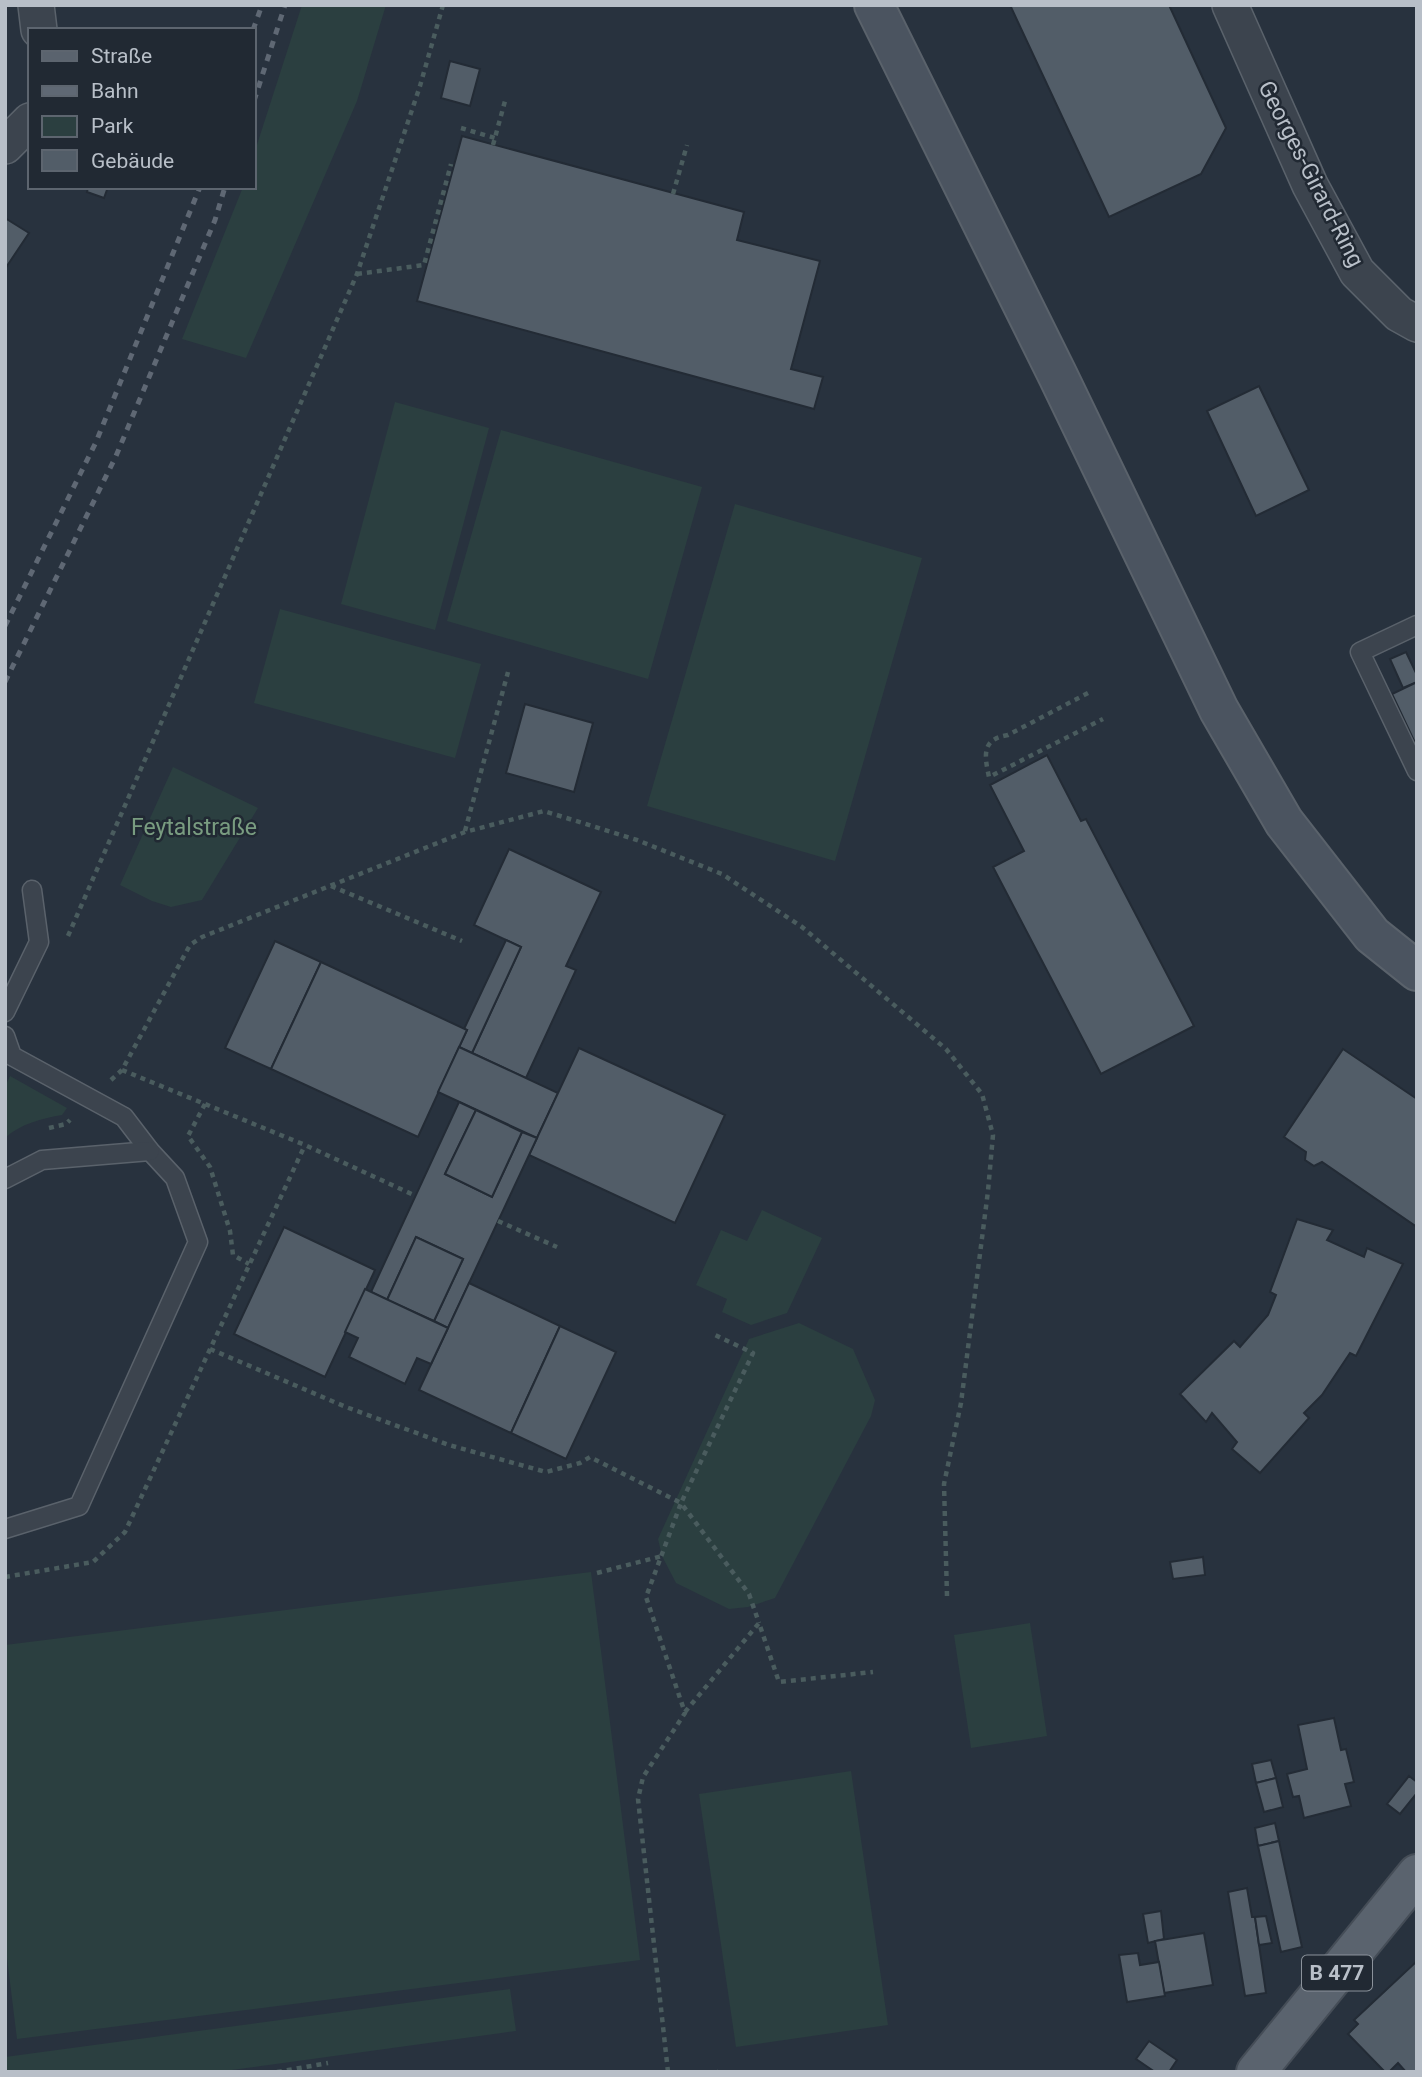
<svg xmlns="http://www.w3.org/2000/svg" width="1422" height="2077" viewBox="0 0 1422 2077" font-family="Roboto,sans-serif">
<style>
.green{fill:#2b3f40}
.building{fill:#525d68;stroke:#232b35;stroke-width:2}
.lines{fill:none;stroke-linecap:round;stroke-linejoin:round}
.service-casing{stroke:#5a626b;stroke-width:21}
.minor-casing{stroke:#5a626b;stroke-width:38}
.secondary-casing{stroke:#5a626b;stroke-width:42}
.primary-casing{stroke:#454d57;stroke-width:42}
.path{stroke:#4a5c5e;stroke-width:4.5;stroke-dasharray:5 5;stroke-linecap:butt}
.service{stroke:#3c444e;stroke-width:18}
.minor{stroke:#3c444e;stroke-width:35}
.secondary{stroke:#4b5460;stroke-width:38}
.primary{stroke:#5a636e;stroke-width:38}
.rail{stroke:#5f6874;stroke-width:5;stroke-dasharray:7 7;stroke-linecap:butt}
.labels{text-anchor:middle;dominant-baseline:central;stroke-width:5;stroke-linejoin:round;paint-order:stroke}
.shield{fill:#212933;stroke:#8b929b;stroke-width:2}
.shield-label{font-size:21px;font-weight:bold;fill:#b8bfc8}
.street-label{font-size:23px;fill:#b8bfc8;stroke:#212933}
.park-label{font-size:23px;fill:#799c80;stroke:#212933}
</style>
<rect width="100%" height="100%" fill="#28323e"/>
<g class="green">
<polygon points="302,5 386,5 357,101 246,358 182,339 243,187 254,187 254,154"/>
<polygon points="395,402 489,428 435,630 341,604"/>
<polygon points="501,430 702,487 648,679 447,621"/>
<polygon points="735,504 922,558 835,861 647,806"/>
<polygon points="280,609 481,664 455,758 254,703"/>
<polygon points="173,767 258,808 202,900 171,907 152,901 120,885"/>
<path d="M10,1076L67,1108L62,1115C43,1118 20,1124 5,1138V1087Z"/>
<polygon points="762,1210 822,1238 787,1313 751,1325 722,1312 727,1299 696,1285 721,1230 747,1241"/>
<polygon points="799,1323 853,1349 875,1400 871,1416 775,1598 748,1607 729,1609 676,1583 662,1556 658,1539 749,1339"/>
<polygon points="591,1572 640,1960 17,2039 5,1942 5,1645"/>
<polygon points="1030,1623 1047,1736 971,1748 954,1635"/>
<polygon points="851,1771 888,2025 736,2047 699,1794"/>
<polygon points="510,1989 516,2031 217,2072 5,2072 5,2057"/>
</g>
<g class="building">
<polygon points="1010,5 1169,5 1226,128 1201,174 1109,217"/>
<polygon points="450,61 480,69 470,106 441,98"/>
<polygon points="462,136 744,212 737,240 820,261 791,369 823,377 814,409 417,301"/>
<polygon points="88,187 108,187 104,198 87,192"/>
<polygon points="5,218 29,233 5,269"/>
<polygon points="1259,386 1309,490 1256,516 1207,411"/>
<polygon points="1406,652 1417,675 1417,682 1403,688 1390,659"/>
<polygon points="1417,682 1417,747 1392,694"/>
<polygon points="525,704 593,723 574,792 506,773"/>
<polygon points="1047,755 1081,821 1086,819 1194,1026 1101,1074 993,867 1024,851 990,785"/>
<polygon points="509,849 601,892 566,966 576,970 526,1078 472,1053 521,947 474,925"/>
<polygon points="506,940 521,947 472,1053 459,1047 467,1030 464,1029"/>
<polygon points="275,941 321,962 271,1069 225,1048"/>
<polygon points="321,962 467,1030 418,1137 271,1069"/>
<polygon points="459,1047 558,1093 537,1138 438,1092"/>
<polygon points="579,1048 725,1115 675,1223 529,1155"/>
<polygon points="1343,1049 1417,1099 1417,1227 1322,1162 1314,1166 1305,1160 1306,1152 1284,1137"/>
<polygon points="459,1102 476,1110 445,1174 492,1197 522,1132 537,1138 448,1328 434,1321 463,1259 416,1237 387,1300 371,1292"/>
<polygon points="476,1110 522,1132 492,1197 445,1174"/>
<polygon points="1297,1219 1333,1230 1327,1240 1364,1257 1367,1248 1403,1264 1356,1356 1350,1353 1322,1395 1304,1413 1309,1418 1260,1473 1232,1449 1237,1442 1212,1413 1206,1422 1180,1394 1234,1341 1240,1347 1268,1315 1276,1295 1270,1292"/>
<polygon points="284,1227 375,1270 325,1377 234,1334"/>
<polygon points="416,1237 463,1259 434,1321 387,1300"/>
<polygon points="469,1283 560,1326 511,1433 419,1390"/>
<polygon points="365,1289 448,1328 431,1364 417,1358 405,1384 349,1357 358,1338 345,1332"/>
<polygon points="560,1326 616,1352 566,1459 511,1433"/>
<polygon points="1203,1557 1205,1575 1173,1579 1170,1562"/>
<polygon points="1334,1718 1341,1750 1346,1749 1354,1782 1345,1784 1351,1806 1304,1818 1299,1796 1293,1797 1287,1774 1307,1769 1298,1725"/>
<polygon points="1271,1760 1276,1778 1256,1783 1252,1764"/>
<polygon points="1409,1776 1417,1782 1417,1793 1400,1814 1387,1804"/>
<polygon points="1276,1778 1283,1807 1264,1812 1256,1783"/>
<polygon points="1275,1823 1279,1841 1258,1846 1255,1828"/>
<polygon points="1279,1841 1302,1947 1281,1952 1258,1846"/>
<polygon points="1247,1888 1252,1917 1255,1917 1266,1993 1245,1996 1228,1892"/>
<polygon points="1161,1911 1164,1939 1148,1943 1143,1914"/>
<polygon points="1266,1916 1272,1943 1259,1945 1255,1917"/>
<polygon points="1204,1933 1213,1985 1164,1993 1155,1941"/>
<polygon points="1138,1953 1140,1965 1159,1962 1165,1996 1127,2002 1119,1955"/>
<polygon points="1417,1961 1417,2072 1406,2072 1398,2063 1389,2072 1385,2072 1348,2034 1358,2024 1354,2020"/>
<polygon points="1149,2041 1177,2060 1169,2072 1155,2072 1136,2059"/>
</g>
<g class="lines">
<defs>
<g id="service">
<polyline points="1417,625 1360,652 1417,771"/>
<polyline points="5,1012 39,942 32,890"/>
<polyline points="5,1036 12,1056 124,1117 150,1151 175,1178 198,1242 79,1506 5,1529"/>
<polyline points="5,1179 42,1160 150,1151"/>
</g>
<g id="minor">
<polyline points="36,5 39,30"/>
<polyline points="1230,5 1310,185 1357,272 1399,314 1417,324"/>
<polyline points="5,146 30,121"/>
</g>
<polyline id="secondary" points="874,5 1058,376 1219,710 1284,822 1372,935 1417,971"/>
<polyline id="primary" points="1256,2072 1417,1874"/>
</defs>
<use href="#service" class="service-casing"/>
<use href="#minor" class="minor-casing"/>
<use href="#secondary" class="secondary-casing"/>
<use href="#primary" class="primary-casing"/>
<g class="path">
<polyline points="461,128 495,138"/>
<polyline points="493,145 505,101"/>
<polyline points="673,194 687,145"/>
<polyline points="357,274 424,265 451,164"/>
<path d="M1088,693L1008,735C982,739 984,754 989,777L1103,719"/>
<polyline points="465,831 508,672"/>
<polyline points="331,886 462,941"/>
<polyline points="68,936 357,274 420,86 443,5"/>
<polyline points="122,1070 305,1145 416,1196"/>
<polyline points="111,1080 122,1070 190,945 202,937 465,832 544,811 637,840 722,874 802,927 946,1049 982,1094 993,1135 988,1191 961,1403 944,1484 947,1596"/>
<polyline points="205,1104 188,1136 210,1167 230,1231 233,1255 249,1264"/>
<polyline points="49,1128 66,1124 70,1120"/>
<polyline points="498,1221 557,1247"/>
<polyline points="210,1349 346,1407 449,1445 546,1472 580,1463 590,1457 681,1503 753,1353 715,1335"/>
<polyline points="597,1573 662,1556"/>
<polyline points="5,1577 93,1562 125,1532 305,1145"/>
<polyline points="685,1712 759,1623 779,1682 873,1672"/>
<polyline points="277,2072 328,2063"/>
<polyline points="668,2072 638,1799 643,1777 685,1713 646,1597 681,1503 749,1594 759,1623"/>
<polyline points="717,2072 718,2072"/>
</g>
<use href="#service" class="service"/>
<use href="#minor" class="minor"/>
<use href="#secondary" class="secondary"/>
<use href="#primary" class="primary"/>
<g class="rail">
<polyline points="253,30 262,5"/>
<polyline points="254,101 285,5"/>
<polyline points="5,626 96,442 200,187"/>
<polyline points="5,682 116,456 215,220 225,187"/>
</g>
</g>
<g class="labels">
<rect class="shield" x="1302" y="1955.5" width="70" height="35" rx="5"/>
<g class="shield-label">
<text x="1337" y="1973">B 477</text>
</g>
<g class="street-label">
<text transform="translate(1311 174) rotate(63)">Georges-Girard-Ring</text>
</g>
<g class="park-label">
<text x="194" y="827">Feytalstraße</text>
</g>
</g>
<rect width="1422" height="2077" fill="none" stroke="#b8bfc8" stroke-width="14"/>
<rect x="28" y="28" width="228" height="161" fill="#212933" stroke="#5d656f" stroke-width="2"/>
<rect x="42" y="51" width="35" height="10" fill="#5a636e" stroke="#5d656f" stroke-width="2"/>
<text x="91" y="63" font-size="21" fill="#b8bfc8">Straße</text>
<rect x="42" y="86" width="35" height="10" fill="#5f6874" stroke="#5d656f" stroke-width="2"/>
<text x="91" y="98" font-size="21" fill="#b8bfc8">Bahn</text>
<rect x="42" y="116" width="35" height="21" fill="#2b3f40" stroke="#5d656f" stroke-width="2"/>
<text x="91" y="133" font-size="21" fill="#b8bfc8">Park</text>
<rect x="42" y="150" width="35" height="21" fill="#525d68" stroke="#5d656f" stroke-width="2"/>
<text x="91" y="168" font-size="21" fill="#b8bfc8">Gebäude</text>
</svg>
